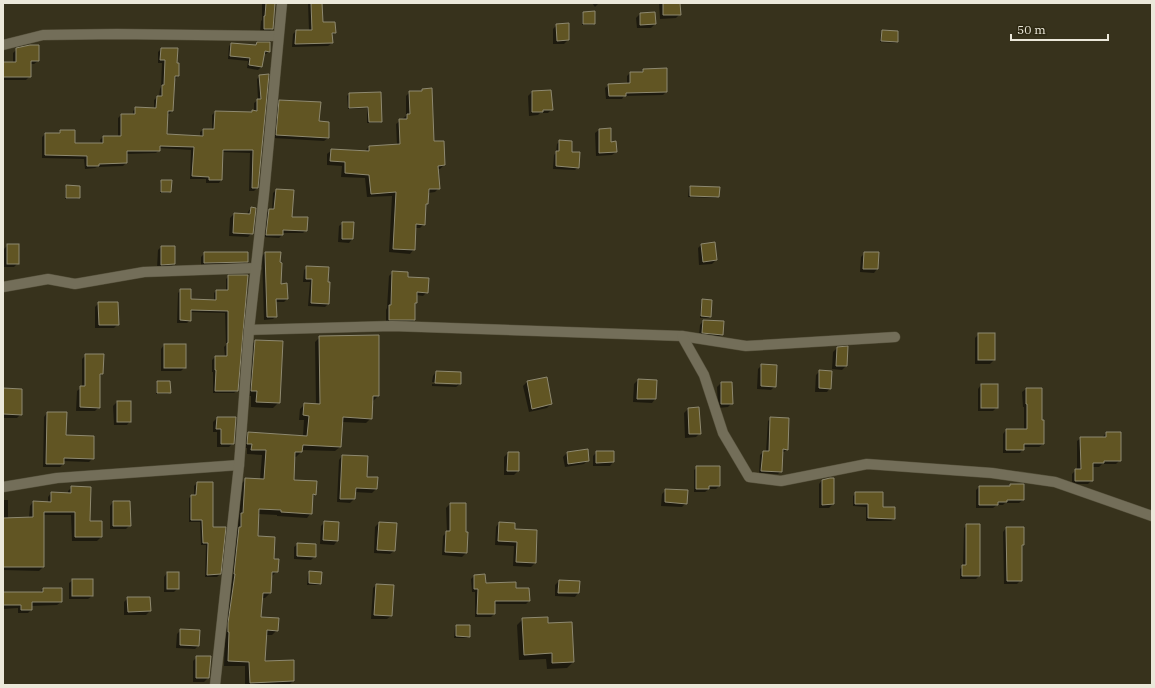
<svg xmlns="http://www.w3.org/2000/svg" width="1155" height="688" viewBox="0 0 1155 688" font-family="'IBM Plex Serif',serif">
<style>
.shadow{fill:#0007}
.building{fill:#615523;stroke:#8e8970}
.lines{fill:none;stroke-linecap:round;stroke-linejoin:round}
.street-casing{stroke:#544f3a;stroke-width:11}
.street{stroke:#736e59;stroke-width:10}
</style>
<rect width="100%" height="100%" fill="#37321c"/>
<g class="shadow">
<polygon points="262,3 274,3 272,29 268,33 260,33 261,21 262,20"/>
<polygon points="308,3 321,3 322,23 335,33 331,36 332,43 328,46 292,47 293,34 296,31 309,31"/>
<polygon points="592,3 599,3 595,7"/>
<polygon points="659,3 679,3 680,14 676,18 660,19"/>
<polygon points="583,12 594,23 593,25 582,25 582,14"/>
<polygon points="640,14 654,14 655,24 651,28 637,28 636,18"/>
<polygon points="557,25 568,40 564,44 553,44 553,29"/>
<polygon points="882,31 897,42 895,43 880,42 881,33"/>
<polygon points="257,43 269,51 266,54 263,54 261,67 258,70 247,68 248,61 228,59 229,46 231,44 255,46"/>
<polygon points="17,49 38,61 34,64 30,64 30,76 26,80 3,80 3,63 13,63 13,53"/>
<polygon points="161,49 176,64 178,76 175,79 172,111 169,114 167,114 166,135 200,137 200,132 203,130 212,130 212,115 215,112 252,113 254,111 254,103 258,100 257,79 260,76 268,76 257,188 254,191 249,191 250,153 222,152 221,180 219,183 206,183 206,179 190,179 191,150 159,148 159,150 156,153 126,154 126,163 123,166 97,167 95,168 85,169 84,159 42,158 42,137 45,134 58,134 60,131 74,144 101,144 100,140 103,137 118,137 118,118 121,115 133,115 133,111 136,108 154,109 154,100 157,97 159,97 160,89 161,87 162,63 158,63 158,52"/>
<polygon points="666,69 666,92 663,95 624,96 622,99 606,99 605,88 609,85 627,84 627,76 630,73 640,73 643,70"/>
<polygon points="422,90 433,142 444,165 440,169 438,169 439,188 435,192 428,193 427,203 425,205 424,224 420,228 415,228 414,249 410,254 389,252 392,196 367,197 365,178 341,177 342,166 327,165 327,154 332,150 365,151 369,147 397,145 396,124 406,116 406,96 410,92 420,92"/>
<polygon points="532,92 552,109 548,113 540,113 538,115 529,116 528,96"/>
<polygon points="380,93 381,121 380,123 367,123 367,108 348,109 347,96 349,94"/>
<polygon points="280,101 318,122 328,138 324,141 273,138 276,104"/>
<polygon points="599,130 610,143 616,152 612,155 596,156 595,133"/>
<polygon points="560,141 571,153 578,167 575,170 553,169 554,155 556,153 557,144"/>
<polygon points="162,181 170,192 168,193 160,193 160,183"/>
<polygon points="67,186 79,198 77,199 65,199 65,188"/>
<polygon points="690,187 718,196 716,198 688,197 689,188"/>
<polygon points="276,190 291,218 306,230 303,233 282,233 282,235 279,238 264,237 266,213 269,210 272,210 273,193"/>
<polygon points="251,208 252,233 248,237 229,236 230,218 234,214 247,215 248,212"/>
<polygon points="343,223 352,239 349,243 338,242 339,226"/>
<polygon points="702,244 716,260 712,264 699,265 698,248"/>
<polygon points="8,245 18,263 14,267 4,267 4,249"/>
<polygon points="161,247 174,264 170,268 157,268 158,250"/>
<polygon points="205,253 247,261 243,265 201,267 201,257"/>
<polygon points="265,253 287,299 284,302 276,302 276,316 273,319 264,320 262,256"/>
<polygon points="865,253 877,269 874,273 860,272 861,257"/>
<polygon points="307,267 328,304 325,307 308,306 310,282 303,282 304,270"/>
<polygon points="393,272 407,278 427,292 423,296 416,295 416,303 414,305 414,320 411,323 386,323 386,310 387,308 389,276"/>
<polygon points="229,276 237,391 234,393 213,393 213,372 212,372 212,360 215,357 225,357 224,347 226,345 225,313 190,312 190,320 187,323 177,323 178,293 181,290 190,300 214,301 214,293 216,291 226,291 226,279"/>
<polygon points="702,300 710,316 709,318 700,318 701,302"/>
<polygon points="99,303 118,324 114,328 95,328 95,307"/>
<polygon points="703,321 722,334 718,338 699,336 700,325"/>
<polygon points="979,334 994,360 990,364 975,364 975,338"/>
<polygon points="320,337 378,396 373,401 372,401 371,418 366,423 342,422 340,447 335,451 301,450 301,452 296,457 294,456 293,481 315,494 312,497 311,513 307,518 277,516 277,515 258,514 257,537 273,560 277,571 272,576 271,576 270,593 265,598 262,598 260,618 277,630 272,635 266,635 264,662 293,681 289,685 245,685 245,666 224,666 225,637 237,519 239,516 241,484 246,479 260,480 262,455 247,454 247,448 243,448 244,438 248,433 303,436 304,420 299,420 300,409 305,404 316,405 315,342"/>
<polygon points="255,341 279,402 273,408 251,407 251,396 246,396 249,347"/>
<polygon points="164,345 185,367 181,371 161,371 161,349"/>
<polygon points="847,347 846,366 842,370 832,369 833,352 837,348"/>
<polygon points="86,355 102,374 99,377 99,407 95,411 76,411 77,391 82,387 82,359"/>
<polygon points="762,365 775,386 771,390 757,389 758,369"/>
<polygon points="820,371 830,388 827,392 815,392 816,375"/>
<polygon points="436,372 460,384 456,387 432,386 432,384 457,385 457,383 432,382 433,376"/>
<polygon points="546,378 551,404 547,408 529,412 523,386 527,382"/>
<polygon points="638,380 656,381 655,399 652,403 633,402 634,384"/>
<polygon points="157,382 170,392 168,394 156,394 156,383"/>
<polygon points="721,383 731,383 732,403 728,407 718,408 717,387"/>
<polygon points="981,385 997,407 993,411 978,411 978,389"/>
<polygon points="1026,389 1041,421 1043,444 1039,447 1023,447 1023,449 1020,453 1003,453 1003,434 1006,430 1024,430 1024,407 1023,407 1022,392"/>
<polygon points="3,390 21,414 17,418 3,418"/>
<polygon points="117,402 130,421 127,425 114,425 113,406"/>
<polygon points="688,409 700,433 696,437 685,438 684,413"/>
<polygon points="47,413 65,436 93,458 89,462 63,461 63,464 60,467 43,467 44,417"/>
<polygon points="217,418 233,443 229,447 217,447 217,432 213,432 213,422"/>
<polygon points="771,418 787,449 784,452 782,452 781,471 778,474 759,473 760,455 763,452 766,452 768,421"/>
<polygon points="1106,433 1120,460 1116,464 1102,464 1099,467 1092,467 1092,480 1088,484 1072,484 1072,474 1076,470 1077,470 1077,441 1081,438 1102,438"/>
<polygon points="597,452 613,462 610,466 593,466 593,456"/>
<polygon points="508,453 518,453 518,471 514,475 504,475 504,457"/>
<polygon points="567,453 588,460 584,464 565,467 563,457"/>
<polygon points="342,456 366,477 377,478 376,489 372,493 354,492 354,499 350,503 337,502 339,460"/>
<polygon points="697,467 719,486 716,489 709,489 705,492 694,492 694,470"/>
<polygon points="822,480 833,504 829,508 819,508 819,484"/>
<polygon points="197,483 212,528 220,574 217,577 205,577 206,545 201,545 200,522 189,522 189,498 192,496 194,496 194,486"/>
<polygon points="1010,485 1023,500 1019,503 1005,503 1003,505 997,505 993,508 976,508 976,490 979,487 1008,487"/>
<polygon points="72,487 89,522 101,537 97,541 72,541 71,515 43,515 43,567 39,571 3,570 3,500 8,500 8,519 29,518 30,506 33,502 48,503 48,497 51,493 68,494 68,491"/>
<polygon points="666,490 686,503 682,507 661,506 662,494"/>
<polygon points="856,493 894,519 891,521 866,521 866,507 853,506 853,496"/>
<polygon points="1152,495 1152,514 1151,514"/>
<polygon points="113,502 130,525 126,529 110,529 110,506"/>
<polygon points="450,504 466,553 462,557 442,555 443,536 447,532 446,508"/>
<polygon points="325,522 337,541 334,545 320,544 321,526"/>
<polygon points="379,523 394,551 390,554 374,553 375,527"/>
<polygon points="499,523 514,530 535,563 531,567 513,566 514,546 495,545 496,527"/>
<polygon points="967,525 979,576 976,579 960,579 960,569 963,566 964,528"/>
<polygon points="1006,528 1023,545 1021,547 1021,580 1017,584 1004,584 1003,532"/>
<polygon points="298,544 315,556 311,560 294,559 294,547"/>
<polygon points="310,572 320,584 319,585 307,585 308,574"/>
<polygon points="167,573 178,588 174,592 164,592 164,577"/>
<polygon points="474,576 485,584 515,589 529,601 526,604 494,604 494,614 491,617 475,617 475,592 472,592 471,579"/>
<polygon points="73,580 92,596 88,599 69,599 69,583"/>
<polygon points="559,581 578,593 575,597 555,596 555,585"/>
<polygon points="376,585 391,616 387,619 371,619 373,588"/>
<polygon points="43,589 61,602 57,605 31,606 31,610 28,613 18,613 18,608 3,609 3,593 39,593"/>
<polygon points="128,598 150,611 146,615 124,615 124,602"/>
<polygon points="523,619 548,624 573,662 567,668 547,669 546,659 519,660 517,625"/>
<polygon points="457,626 469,636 467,638 454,638 455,627"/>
<polygon points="181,630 198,646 195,649 176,648 177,634"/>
<polygon points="197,657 208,678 204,682 193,682 193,661"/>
</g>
<g class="building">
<polygon points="266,3 275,3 273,29 264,29 264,16 265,16"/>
<polygon points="311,3 322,3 323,22 335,22 336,33 332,33 333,43 295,44 296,30 312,30"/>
<polygon points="663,3 680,3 681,15 663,15"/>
<polygon points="595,11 595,24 583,24 583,12"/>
<polygon points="655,12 656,24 640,25 640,13"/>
<polygon points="569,23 569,40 557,41 556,24"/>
<polygon points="882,30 898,31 898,42 881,41"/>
<polygon points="257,42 270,42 270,52 265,51 262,67 249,65 250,58 230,56 231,43 256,45"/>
<polygon points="30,45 39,45 39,61 31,61 31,77 3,77 3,62 16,62 16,48"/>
<polygon points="161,48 178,48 177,63 179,63 179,76 175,76 173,111 168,111 167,134 203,136 203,129 214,129 215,111 252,112 252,110 257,111 257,99 261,99 259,75 269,74 258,188 252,188 253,150 223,150 222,180 209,180 209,177 192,176 194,147 160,146 160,151 127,151 127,163 99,164 99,166 87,166 87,156 45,155 45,133 60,133 60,130 75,130 75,143 103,143 103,136 121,136 121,114 135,114 135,107 156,108 157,96 162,96 162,85 164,85 165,60 160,60"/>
<polygon points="667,68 667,92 626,93 626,96 609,96 608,84 630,83 630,72 643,72 643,69"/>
<polygon points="432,88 434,141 444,141 445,165 438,166 440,189 429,189 428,204 426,204 425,225 416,224 415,250 393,249 396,192 371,194 369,175 345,173 345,162 330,161 331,149 369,151 369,146 400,144 399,119 407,119 407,114 410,114 409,91 422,91 422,89"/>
<polygon points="551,90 553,110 543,110 543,112 532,112 532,91"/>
<polygon points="381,92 382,122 369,122 368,107 349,108 349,93"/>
<polygon points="279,100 321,102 319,121 329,122 329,138 276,135"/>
<polygon points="611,128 611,142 616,141 617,152 599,153 599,129"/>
<polygon points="559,140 572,141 572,152 580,152 579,168 556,166 556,151 559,151"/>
<polygon points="161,180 172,180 171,192 161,192"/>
<polygon points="66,185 80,186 80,198 66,198"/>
<polygon points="690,186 720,187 719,197 690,196"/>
<polygon points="276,189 294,190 292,217 308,217 307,231 283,230 283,235 266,235 269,209 274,209"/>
<polygon points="251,207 256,208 253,234 233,233 234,213 250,214"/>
<polygon points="342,222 354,222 353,239 342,239"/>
<polygon points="715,242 717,260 703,262 701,244"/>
<rect x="7" y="244" width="12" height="20"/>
<polygon points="161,246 175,246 175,264 161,265"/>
<polygon points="204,252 248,252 248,262 204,263"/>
<polygon points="265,252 281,252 280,262 282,263 281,284 287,283 288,299 276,299 277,317 267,317"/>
<polygon points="864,252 879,252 878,269 863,269"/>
<polygon points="306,266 329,267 328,282 330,282 329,304 311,303 312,279 306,279"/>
<polygon points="392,271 408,272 408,277 429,278 428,293 417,292 417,303 415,303 415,320 389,320 389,305 391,305"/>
<polygon points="228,275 248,275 238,391 215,391 216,370 215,370 215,356 227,356 227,343 228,343 228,311 191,310 191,321 180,320 180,289 191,289 191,299 216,300 216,290 228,290"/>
<polygon points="702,299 712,300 711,317 701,316"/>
<polygon points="98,302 118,302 119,325 99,325"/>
<polygon points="703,320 724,321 723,335 702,333"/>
<rect x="978" y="333" width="17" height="27"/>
<polygon points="379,335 379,396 373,396 372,419 343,417 341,447 303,445 302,452 295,452 294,480 317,481 316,495 313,494 312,514 281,512 281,510 259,509 258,536 275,537 274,559 279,559 278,572 272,572 271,593 263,593 261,617 279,618 278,631 267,630 265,661 294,660 294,681 250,683 249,662 228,661 229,632 228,632 228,623 235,574 234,574 239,527 241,527 241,513 243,513 245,478 264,479 266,450 251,450 252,444 247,444 248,432 307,436 309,416 303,415 304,403 320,404 319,336"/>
<polygon points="255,340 283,341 280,403 256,402 257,391 251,391"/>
<rect x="164" y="344" width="22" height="24"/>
<polygon points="848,346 847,366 836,366 837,347"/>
<polygon points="85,354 104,354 103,374 100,374 100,408 80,407 80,386 85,386"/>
<polygon points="761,364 777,365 776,387 761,386"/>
<polygon points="819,370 832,371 831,389 819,388"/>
<polygon points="436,371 461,372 461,384 435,383"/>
<polygon points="547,377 552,404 532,409 527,381"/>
<polygon points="638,379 657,380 656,399 637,399"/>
<polygon points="157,381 170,381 171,393 157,393"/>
<polygon points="721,382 732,382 733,404 721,404"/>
<rect x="981" y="384" width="17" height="24"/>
<polygon points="3,388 22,389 22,415 3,414"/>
<polygon points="1026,388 1042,388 1042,420 1044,420 1044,444 1024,444 1024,450 1006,450 1006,429 1027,429 1027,404 1026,404"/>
<rect x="117" y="401" width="14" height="21"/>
<polygon points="699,407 701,434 689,434 688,408"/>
<polygon points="47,412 67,412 66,435 94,436 94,459 64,458 64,464 46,464"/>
<polygon points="217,417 236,417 234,444 221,444 221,429 216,429"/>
<polygon points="770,417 789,418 788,450 783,449 782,472 761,471 763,451 769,451"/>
<polygon points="1106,432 1121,432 1121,461 1104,461 1104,463 1093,463 1093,481 1075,481 1075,469 1081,469 1080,437 1106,437"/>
<polygon points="588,449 589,461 568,464 567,452"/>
<polygon points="596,451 614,451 614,462 596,463"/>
<polygon points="508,452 519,452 519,471 507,471"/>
<polygon points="342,455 368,456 367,477 378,477 377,489 356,488 355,499 340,499"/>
<polygon points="696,466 720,466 720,486 709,486 709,489 696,489"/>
<polygon points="830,478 834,478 834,504 822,505 822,480"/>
<polygon points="197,482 213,482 213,527 226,527 221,574 207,575 208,543 203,543 202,520 191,520 191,495 196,495"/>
<polygon points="1010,484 1024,484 1024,500 1007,500 1007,502 998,502 998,505 979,505 979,486 1010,486"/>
<polygon points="71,486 91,487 90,521 102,521 102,537 75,537 75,512 44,512 44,567 3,567 3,518 33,517 33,501 51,502 51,492 71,493"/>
<polygon points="665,489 688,490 687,504 665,502"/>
<polygon points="855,492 883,492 883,507 895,507 895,519 868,518 868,504 855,504"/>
<polygon points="113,501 130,501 131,526 113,526"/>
<polygon points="450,503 466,503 466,532 468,532 467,553 445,552 446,531 450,531"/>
<polygon points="324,521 339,522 338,541 323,540"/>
<polygon points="379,522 397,523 395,551 377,550"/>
<polygon points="499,522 515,523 515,529 537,530 536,563 516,562 517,542 498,541"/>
<polygon points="966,524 980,524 980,576 962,576 962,565 966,565"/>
<polygon points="1006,527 1024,527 1024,545 1022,545 1022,581 1007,581"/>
<polygon points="297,543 316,544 316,557 297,556"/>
<polygon points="309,571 322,572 321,584 309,583"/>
<rect x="167" y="572" width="12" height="17"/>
<polygon points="485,574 486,583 516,582 516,588 529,588 530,601 495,601 495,614 477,614 478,589 474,589 474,575"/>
<rect x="72" y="579" width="21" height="17"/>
<polygon points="559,580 580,581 579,593 558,593"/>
<polygon points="376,584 394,585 392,616 374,615"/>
<polygon points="43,588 62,588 62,602 32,602 32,610 21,610 21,605 3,605 3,592 43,592"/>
<polygon points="127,597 150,597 151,611 128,612"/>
<polygon points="548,617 548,623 572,622 574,662 552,663 552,653 524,655 522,618"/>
<polygon points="456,625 470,625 470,637 456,636"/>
<polygon points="180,629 200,630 199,646 180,645"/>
<polygon points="196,656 211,656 209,678 196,678"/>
</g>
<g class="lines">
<defs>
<g id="street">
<polyline points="3,45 43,35 117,34 278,36"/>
<polyline points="3,287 48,279 75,284 144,272 256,268"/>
<polyline points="249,330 392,326 682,336 746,346 895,337"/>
<polyline points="682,336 704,375 723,433 749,477 781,481 867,464 992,473 1055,482 1152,516"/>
<polyline points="3,487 57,478 239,465"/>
<polyline points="215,685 239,465 249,330 264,194 282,3"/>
</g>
</defs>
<use href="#street" class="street-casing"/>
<use href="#street" class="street"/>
</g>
<rect width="1155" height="688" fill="none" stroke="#ebe8da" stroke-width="8"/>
<path d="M1011 34v6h97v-6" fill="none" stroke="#ebe8da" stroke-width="2"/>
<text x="1017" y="34" font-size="12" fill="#ebe8da" stroke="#2d2812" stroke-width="3" paint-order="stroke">50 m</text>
</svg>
